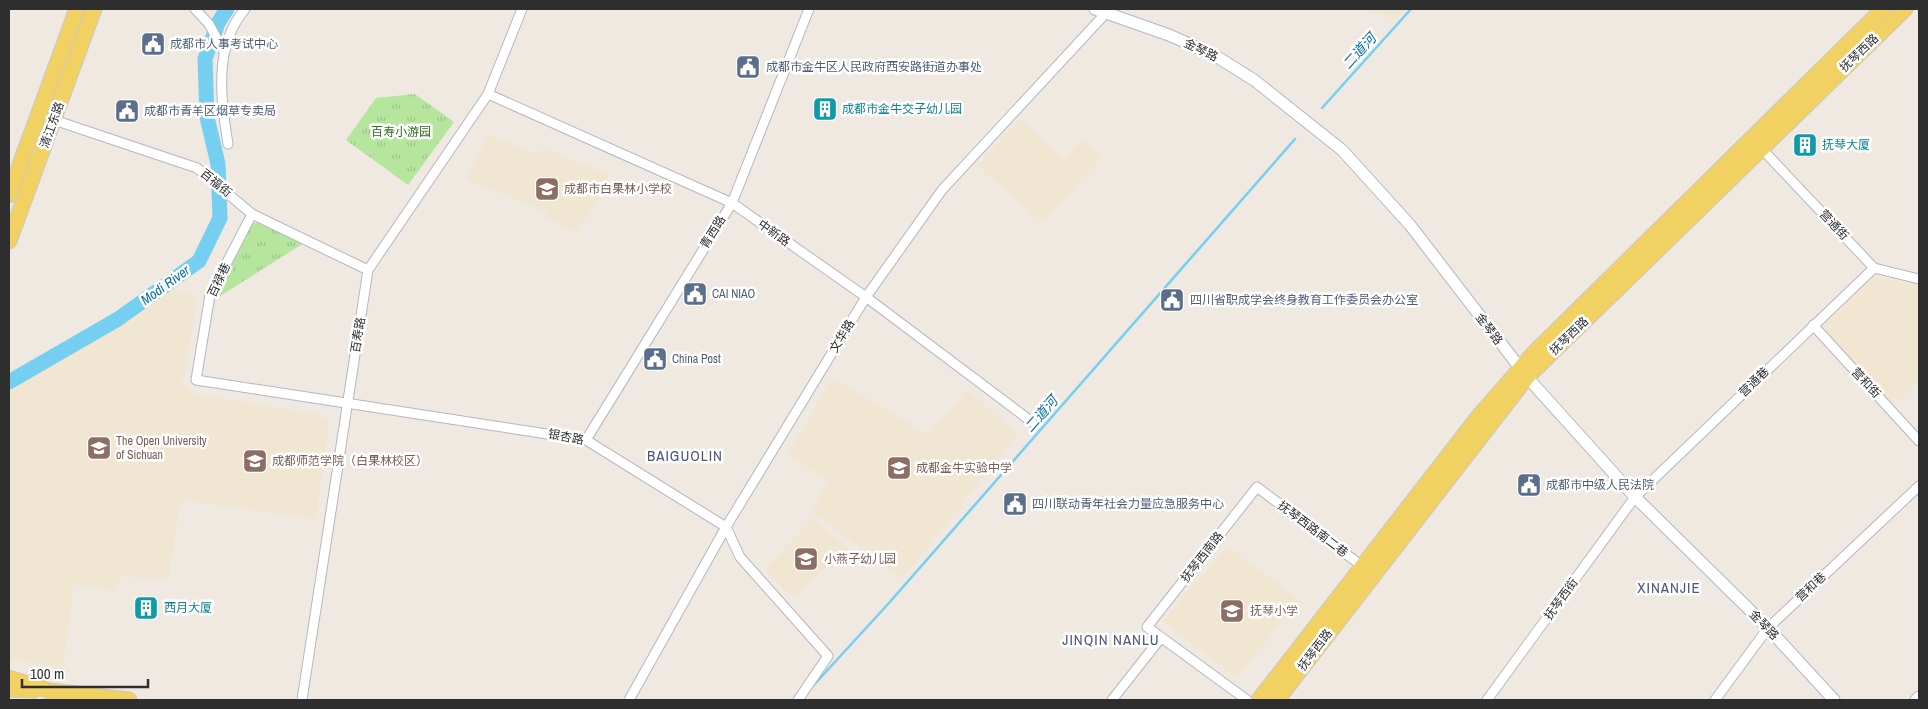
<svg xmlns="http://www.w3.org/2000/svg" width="1928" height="709" viewBox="0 0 1928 709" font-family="'Archivo Narrow','Noto Sans SC',sans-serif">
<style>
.education{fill:#f0e6d1}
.park{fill:url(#park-tufts)}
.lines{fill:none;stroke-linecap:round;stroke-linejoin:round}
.stream{stroke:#75cff0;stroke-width:2.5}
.river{stroke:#75cff0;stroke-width:15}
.minor-casing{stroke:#b4b7c1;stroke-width:11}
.tertiary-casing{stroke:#b4b7c1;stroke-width:13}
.primary-casing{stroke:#c9c9c9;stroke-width:17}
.minor{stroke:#fff;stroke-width:9}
.tertiary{stroke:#fff;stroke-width:11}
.primary{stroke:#f2d163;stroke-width:15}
.labels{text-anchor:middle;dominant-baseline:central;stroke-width:5;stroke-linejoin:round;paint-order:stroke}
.service-label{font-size:12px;fill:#4e5e75;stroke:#fff;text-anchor:start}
.street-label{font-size:12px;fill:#2e2e2e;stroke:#fff}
.culture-label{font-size:12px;fill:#0d838f;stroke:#fff;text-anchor:start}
.park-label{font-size:12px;fill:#2c6e1b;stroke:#fff}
.education-label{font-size:12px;fill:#785e54;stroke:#fff;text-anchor:start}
.water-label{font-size:14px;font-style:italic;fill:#0d6fa3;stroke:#fff}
.quarter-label{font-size:15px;letter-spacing:1px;fill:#4d5680;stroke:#fff}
</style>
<defs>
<pattern id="park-tufts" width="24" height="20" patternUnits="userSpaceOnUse" patternTransform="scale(1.25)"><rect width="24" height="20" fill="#b6e59e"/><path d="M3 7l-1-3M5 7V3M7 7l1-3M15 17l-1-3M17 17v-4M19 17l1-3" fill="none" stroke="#9dc588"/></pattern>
</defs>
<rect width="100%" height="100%" fill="#efe9e1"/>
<g class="education">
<polygon points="1364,9 1404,9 1396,20"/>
<polygon points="1020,119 1064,159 1083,138 1102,156 1043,223 978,166"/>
<polygon points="489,134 539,156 543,148 609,175 598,199 577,232 547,217 548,213 467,179"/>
<polygon points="1873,275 1919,286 1919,381 1891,407 1823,327 1827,318"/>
<polygon points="173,286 180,292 198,297 182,382 197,395 318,414 329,422 316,519 181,500 168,580 121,576 114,590 74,585 63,667 9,660 9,391 116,325"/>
<polygon points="832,378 929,435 967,390 1017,435 902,579 812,512 829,480 788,456"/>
<polygon points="814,518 848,549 792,597 766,569"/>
<polygon points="1227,546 1300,600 1236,678 1163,621"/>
</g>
<g class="park">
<polygon points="415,94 454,122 408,185 346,140 376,98"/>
<polygon points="257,222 304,243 217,298 250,225"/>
</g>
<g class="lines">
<g class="stream">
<polyline points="1322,108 1411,9"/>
<polyline points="812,687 889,603 1295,139"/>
</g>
<polyline class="river" points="9,382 118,319 199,261 220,218 218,164 207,117 205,59 218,23 227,9"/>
<defs>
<g id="minor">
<polyline points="195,9 209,24 224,52"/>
<polyline points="488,94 732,203 866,297 1032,422"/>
<polyline points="54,120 197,168 252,214 368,270"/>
<path d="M228,144C221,99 213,47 245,9"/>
<polyline points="1762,149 1874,268 1919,279"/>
<polyline points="252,214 210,295 196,380 586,440 726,527 740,557 828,656 798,700"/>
<polyline points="1813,325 1919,441"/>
<polyline points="586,440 732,203 809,9"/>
<polyline points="302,700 368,270 488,94 522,9"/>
<polyline points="629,700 726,527 866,297 942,190 1106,13 1107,9"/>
<polyline points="1112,700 1160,639"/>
<polyline points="1247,700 1147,627 1257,487 1366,569"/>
<polyline points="1487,700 1635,497 1874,268"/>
<polyline points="1715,700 1768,628 1919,486"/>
</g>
<g id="tertiary">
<polyline points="1095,9 1169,35 1214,55 1254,80 1342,150 1410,225 1527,377 1635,497 1768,628 1834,700"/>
<polyline points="1916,700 1919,697"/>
</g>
<g id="primary">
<polyline points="9,195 77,9"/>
<polyline points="9,241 94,9"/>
<polyline points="9,678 50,691 129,700"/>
<polyline points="9,689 34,690"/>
<polyline points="1259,700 1479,416 1534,353 1883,9"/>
<polyline points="1277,700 1527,377 1905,9"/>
</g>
</defs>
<use href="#minor" class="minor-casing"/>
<use href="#tertiary" class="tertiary-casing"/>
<use href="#primary" class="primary-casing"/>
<use href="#minor" class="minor"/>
<use href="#tertiary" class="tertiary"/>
<use href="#primary" class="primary"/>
</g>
<defs>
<symbol id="civic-square" viewBox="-11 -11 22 22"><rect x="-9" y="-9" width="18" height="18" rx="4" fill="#5c6f8a" stroke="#fff"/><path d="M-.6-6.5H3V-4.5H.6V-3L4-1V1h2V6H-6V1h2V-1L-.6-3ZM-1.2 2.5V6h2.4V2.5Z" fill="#fff"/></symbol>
<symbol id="building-square" viewBox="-11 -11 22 22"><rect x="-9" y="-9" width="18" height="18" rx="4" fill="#0f9aa8" stroke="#fff"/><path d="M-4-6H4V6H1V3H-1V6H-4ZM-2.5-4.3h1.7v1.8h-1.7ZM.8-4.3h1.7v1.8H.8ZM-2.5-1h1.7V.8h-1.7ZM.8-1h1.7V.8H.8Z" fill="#fff"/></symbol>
<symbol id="school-square" viewBox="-11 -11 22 22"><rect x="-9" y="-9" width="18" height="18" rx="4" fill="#8d6e63" stroke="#fff"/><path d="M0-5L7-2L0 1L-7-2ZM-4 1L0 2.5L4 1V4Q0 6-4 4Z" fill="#fff"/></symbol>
<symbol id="university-square" viewBox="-11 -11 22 22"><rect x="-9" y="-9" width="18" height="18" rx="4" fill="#8d6e63" stroke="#fff"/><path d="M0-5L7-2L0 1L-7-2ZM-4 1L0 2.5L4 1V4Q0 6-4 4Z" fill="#fff"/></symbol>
</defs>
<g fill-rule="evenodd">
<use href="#civic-square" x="139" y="30" width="28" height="28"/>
<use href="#civic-square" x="734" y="53" width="28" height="28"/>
<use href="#building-square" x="811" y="95" width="28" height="28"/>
<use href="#civic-square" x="113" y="97" width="28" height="28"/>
<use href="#building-square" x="1791" y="131" width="28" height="28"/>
<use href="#school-square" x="533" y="175" width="28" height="28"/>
<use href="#civic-square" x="681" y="280" width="28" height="28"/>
<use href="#civic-square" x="1158" y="286" width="28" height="28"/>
<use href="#civic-square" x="641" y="345" width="28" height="28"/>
<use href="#university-square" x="85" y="434" width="28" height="28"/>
<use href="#university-square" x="241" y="447" width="28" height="28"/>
<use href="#school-square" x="885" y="454" width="28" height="28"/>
<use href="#civic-square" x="1515" y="471" width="28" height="28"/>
<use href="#civic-square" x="1001" y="490" width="28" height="28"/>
<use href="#school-square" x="792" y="545" width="28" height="28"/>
<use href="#building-square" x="132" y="594" width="28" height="28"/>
<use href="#school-square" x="1218" y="597" width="28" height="28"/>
</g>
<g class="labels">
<g class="service-label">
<text x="170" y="44">成都市人事考试中心</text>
<text x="766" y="67">成都市金牛区人民政府西安路街道办事处</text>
<text x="144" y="111">成都市青羊区烟草专卖局</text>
<text x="712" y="294">CAI NIAO</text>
<text x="1190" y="300">四川省职成学会终身教育工作委员会办公室</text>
<text x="672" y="359">China Post</text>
<text x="1546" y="485">成都市中级人民法院</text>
<text x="1032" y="504">四川联动青年社会力量应急服务中心</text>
</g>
<g class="street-label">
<text transform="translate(1201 50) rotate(26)">金琴路</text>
<text transform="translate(1859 53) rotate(-44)">抚琴西路</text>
<text transform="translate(52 125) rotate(-70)">清江东路</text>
<text transform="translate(216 183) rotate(39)">百福街</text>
<text transform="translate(1834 225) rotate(47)">营通街</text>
<text transform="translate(713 232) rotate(-58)">青西路</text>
<text transform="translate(774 233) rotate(35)">中新路</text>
<text transform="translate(219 280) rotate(-65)">百禄巷</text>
<text transform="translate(1489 329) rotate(53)">金琴路</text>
<text transform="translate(358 335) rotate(-81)">百寿路</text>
<text transform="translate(842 336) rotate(-59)">文华路</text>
<text transform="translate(1569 336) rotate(-44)">抚琴西路</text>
<text transform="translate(1754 382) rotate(-44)">营通巷</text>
<text transform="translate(1866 383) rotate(47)">营和街</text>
<text transform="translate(566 437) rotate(11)">银杏路</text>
<text transform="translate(1313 529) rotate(37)">抚琴西路南二巷</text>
<text transform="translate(1202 557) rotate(-52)">抚琴西南路</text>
<text transform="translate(1811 587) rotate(-43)">营和巷</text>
<text transform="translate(1561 599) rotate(-54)">抚琴西街</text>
<text transform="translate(1764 625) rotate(46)">金琴路</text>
<text transform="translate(1315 650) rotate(-53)">抚琴西路</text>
</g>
<g class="culture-label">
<text x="842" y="109">成都市金牛交子幼儿园</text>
<text x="1822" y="145">抚琴大厦</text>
<text x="164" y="608">西月大厦</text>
</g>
<g class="park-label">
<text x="401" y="132">百寿小游园</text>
</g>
<g class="education-label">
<text x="564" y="189">成都市白果林小学校</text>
<text x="116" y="441">The Open University<tspan x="116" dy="14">of Sichuan</tspan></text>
<text x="272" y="461">成都师范学院（白果林校区）</text>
<text x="916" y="468">成都金牛实验中学</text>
<text x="824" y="559">小燕子幼儿园</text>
<text x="1250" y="611">抚琴小学</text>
</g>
<g class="water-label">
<text transform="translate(1359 51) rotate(-48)">二道河</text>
<text transform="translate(165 285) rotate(-36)">Modi River</text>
<text transform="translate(1041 414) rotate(-49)">二道河</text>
</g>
<g class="quarter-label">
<text x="685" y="455">BAIGUOLIN</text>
<text x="1669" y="587">XINANJIE</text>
<text x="1111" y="639">JINQIN NANLU</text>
</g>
</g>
<rect width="1928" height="709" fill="none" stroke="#2e2e2e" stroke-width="20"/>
<path d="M22 679v8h126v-8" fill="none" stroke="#2e2e2e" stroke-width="2.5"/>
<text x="30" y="679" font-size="15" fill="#2e2e2e" stroke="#ffffff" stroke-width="4" paint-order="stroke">100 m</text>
</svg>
